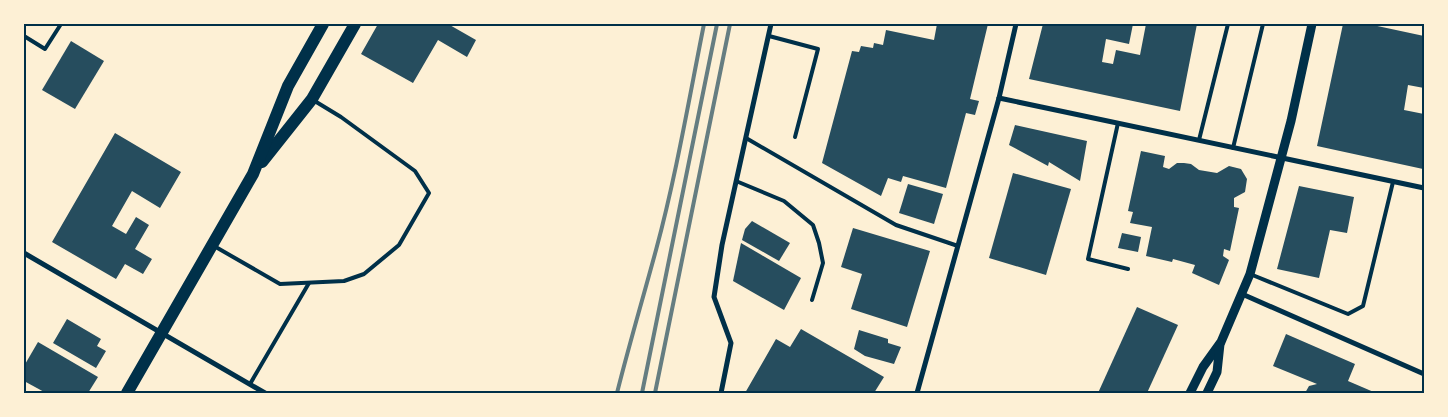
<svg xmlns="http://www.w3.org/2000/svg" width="1448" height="417" viewBox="0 0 1448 417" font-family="'DM Sans',sans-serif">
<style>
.building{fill:#264d5e}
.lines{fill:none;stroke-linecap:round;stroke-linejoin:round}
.service{stroke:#003049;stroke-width:4}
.minor{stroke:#003049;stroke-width:5}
.tertiary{stroke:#003049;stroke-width:9}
.primary{stroke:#003049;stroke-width:12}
.rail{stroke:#657d81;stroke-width:4}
.neatline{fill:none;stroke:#003049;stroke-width:2}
</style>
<rect width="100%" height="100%" fill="#fdf0d5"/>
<g class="building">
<polygon points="378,24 448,24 476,40 467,57 438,40 413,83 361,54"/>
<polygon points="937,24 988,24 970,99 979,101 975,115 966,113 946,188 903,176 901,182 888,178 881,196 822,163 852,51 859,52 861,46 873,48 874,43 883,45 886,30 934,40"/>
<polygon points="1043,24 1133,24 1129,44 1106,39 1102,62 1113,64 1116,50 1140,55 1146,24 1197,24 1180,111 1029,79"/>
<polygon points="1343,24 1368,24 1424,36 1424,88 1408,85 1404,110 1424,114 1423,169 1317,146"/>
<polygon points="71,41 104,61 75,109 42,90"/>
<polygon points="1015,125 1087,141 1080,181 1049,162 1048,166 1009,145"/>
<polygon points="115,133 181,172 160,208 132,191 112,226 126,234 136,217 149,225 135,249 152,259 143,274 125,264 116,279 52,242"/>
<polygon points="1141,151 1165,156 1163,167 1169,169 1177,163 1184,163 1191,164 1199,170 1217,173 1229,166 1241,169 1247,179 1245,192 1234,198 1234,207 1239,208 1230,251 1224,249 1223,256 1229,260 1219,285 1192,273 1195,265 1173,259 1172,262 1146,256 1152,227 1130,223 1133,212 1128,211"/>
<polygon points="1013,173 1071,189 1046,275 989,258"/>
<polygon points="908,184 943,194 934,224 899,213"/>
<polygon points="1299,186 1354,197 1347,233 1330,230 1319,278 1277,269"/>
<polygon points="752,221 790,243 779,261 742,240 745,229"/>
<polygon points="853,228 930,251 907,327 851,309 862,274 841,267"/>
<polygon points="1122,233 1141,237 1138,252 1118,248"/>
<polygon points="741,243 801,278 784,310 733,281"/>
<polygon points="1137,307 1178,325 1147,393 1098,393"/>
<polygon points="67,319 101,339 97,346 106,351 96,368 53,343"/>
<polygon points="801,329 884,377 874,393 745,393 776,339 790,347"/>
<polygon points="859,330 888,339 888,343 901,347 894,364 865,356 854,349"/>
<polygon points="1286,334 1355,364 1348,381 1376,393 1305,393 1309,386 1317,384 1273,366"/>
<polygon points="38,342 98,377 88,393 46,393 24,381 24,366"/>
</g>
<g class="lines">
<g class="service">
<polyline points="24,36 45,49 61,24"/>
<polyline points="769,36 818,49 795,137"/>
<polyline points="1118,123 1088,259 1128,269"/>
<polyline points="746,138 896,225 958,246"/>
<polyline points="1199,140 1228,24"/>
<polyline points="1233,148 1263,24"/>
<polyline points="736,181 784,201 813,225 819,243 823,263 812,300"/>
<polyline points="214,246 280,284 344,281 364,274 399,245 429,193 415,171 341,117 313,100"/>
<polyline points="1250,274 1348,314 1363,306 1393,182"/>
<polyline points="250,384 309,283"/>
</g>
<g class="minor">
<polyline points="999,98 1424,188"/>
<polyline points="24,253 265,393"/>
<polyline points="1242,294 1424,374"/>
<polyline points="721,393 731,343 714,297 722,245 771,24"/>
<polyline points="917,393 999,98 1016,24"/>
</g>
<g class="tertiary">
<polyline points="1190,393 1203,367 1221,342 1250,274 1291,121 1312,24"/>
<polyline points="1207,393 1217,372 1220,344"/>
</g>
<g class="primary">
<polyline points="262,162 312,99 355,24"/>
<polyline points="127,393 253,174 288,86 323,24"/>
</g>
<g class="rail">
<path d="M617,393C629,345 643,298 656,250C676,176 689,99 704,24"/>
<polyline points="642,393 717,24"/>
<polyline points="655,393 730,24"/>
</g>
</g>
<rect width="1448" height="417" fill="none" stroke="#fdf0d5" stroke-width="50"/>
<rect x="25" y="25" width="1398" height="367" class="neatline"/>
</svg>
